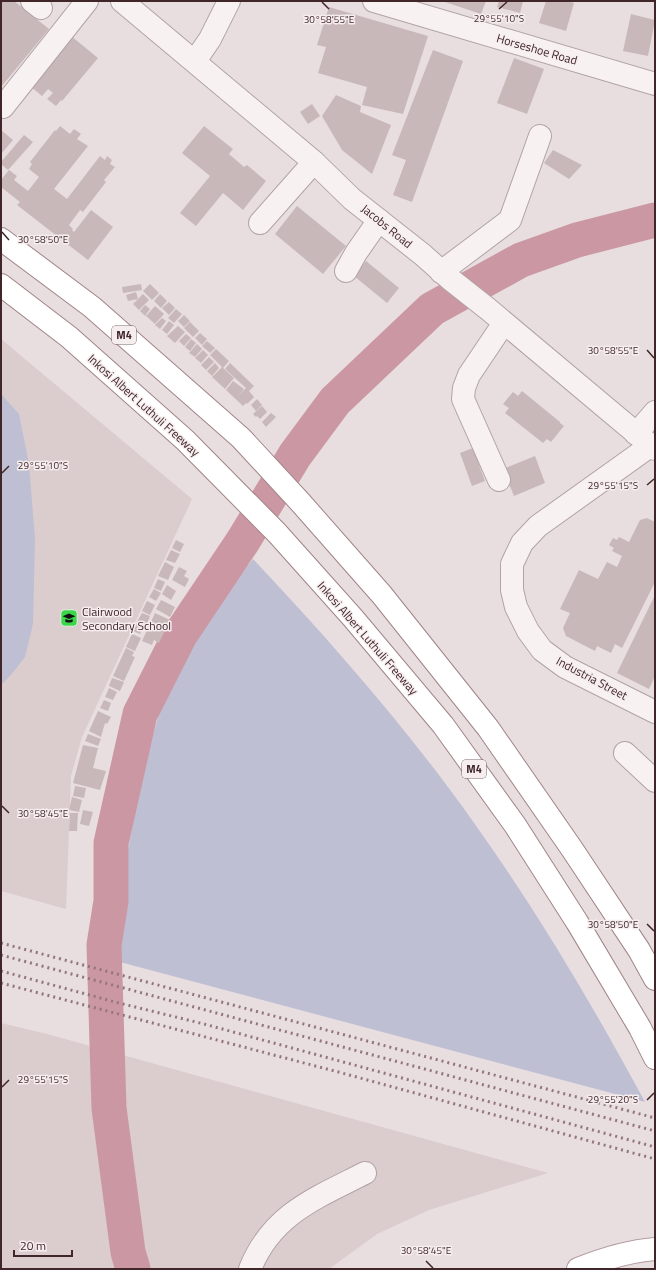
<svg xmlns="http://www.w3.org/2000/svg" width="656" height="1270" viewBox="0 0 656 1270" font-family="'Titillium Web',sans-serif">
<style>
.built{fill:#dbccce}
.green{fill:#bfbfd3}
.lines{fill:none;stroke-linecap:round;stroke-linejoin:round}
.river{stroke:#cb97a3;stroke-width:35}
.building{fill:#c9b8ba}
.minor-casing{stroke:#b2a3a5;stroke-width:24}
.major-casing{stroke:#b59da0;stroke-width:24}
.highway-casing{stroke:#a08488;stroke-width:24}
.minor{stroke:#f7f1f1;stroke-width:22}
.major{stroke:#fff;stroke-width:22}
.highway{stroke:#fff;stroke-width:22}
.rail{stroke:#93767a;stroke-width:3;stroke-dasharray:2 4;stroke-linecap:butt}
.ticks{fill:none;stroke:#402629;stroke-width:1.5}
.labels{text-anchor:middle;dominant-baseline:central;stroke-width:3;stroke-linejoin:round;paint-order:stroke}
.shield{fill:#f6edef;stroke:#776264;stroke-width:1}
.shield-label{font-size:11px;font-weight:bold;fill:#402629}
.street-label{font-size:12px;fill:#402629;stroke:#f6edef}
.poi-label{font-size:12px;fill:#402629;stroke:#f6edef;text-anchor:start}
.ticks-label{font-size:10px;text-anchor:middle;fill:#402629;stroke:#f6edef;stroke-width:3;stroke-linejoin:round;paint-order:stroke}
</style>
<rect width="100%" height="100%" fill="#e8dedf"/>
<g class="built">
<polygon points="1,339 192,499 82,737 71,776 66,909 1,891"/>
<polygon points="1,1023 47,1034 548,1173 429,1210 377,1234 329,1269 1,1269"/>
</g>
<g class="green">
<polygon points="1,394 19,414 29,464 35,539 33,624 25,657 10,676 1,685"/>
<path d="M253,559C331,642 406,727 472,820C537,911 592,1004 645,1102L116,961L122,881L144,765L162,704L187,647L218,602Z"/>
</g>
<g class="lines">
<polyline class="river" points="133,1269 128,1252 109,1108 104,945 111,901 111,843 140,714 180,635 243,541 295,455 335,401 432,309 521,260 577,240 655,220"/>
</g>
<g class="building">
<polygon points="1,1 14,1 49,29 1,87"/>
<polygon points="442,1 486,1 481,14"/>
<polygon points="499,1 523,1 520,13 497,7"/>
<polygon points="546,1 567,1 574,3 566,31 539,23"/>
<polygon points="329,7 428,36 403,114 362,105 367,87 318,73 326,47 317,45"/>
<polygon points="631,14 655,20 648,56 623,51"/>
<polygon points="71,36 98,58 62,101 61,100 56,106 47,99 53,93 48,89 42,96 30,86"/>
<polygon points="433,50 463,61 412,202 393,195 406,160 392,155"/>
<polygon points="514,58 544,69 527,114 497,103"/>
<polygon points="336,95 361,106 360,112 391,125 372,174 342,150 322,116"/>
<polygon points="312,104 320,116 308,124 300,112"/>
<polygon points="60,126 70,134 74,129 81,134 77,139 88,146 54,189 67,199 100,156 105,160 107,156 112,160 110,164 115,167 104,180 106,182 83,212 80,210 69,225 73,229 72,230 74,232 91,210 113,227 88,260 17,205 20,202 1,187 1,180 9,170 17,176 14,180 28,191 39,177 29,169 32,164 30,162 55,130 56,131"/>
<polygon points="204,126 233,149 229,154 244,167 247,165 266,181 243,210 223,193 196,226 180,213 210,176 182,153"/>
<polygon points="1,130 13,140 1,154"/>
<polygon points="24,135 33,142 8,170 1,164 1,162"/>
<polygon points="553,150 582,165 569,179 544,163"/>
<polygon points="297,206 346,246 323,274 275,234"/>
<polygon points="366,261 399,288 387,303 354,276"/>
<polygon points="141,284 142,290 123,293 122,287"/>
<polygon points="150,284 159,293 152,300 143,291"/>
<polygon points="136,292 138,299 128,301 126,295"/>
<polygon points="143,294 149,300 139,310 133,304"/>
<polygon points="160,294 167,301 161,308 154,301"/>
<polygon points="169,302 175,308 169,315 162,308"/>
<polygon points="145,305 150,309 145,316 140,311"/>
<polygon points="155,306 164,314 155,324 146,316"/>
<polygon points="176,309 182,314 174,323 168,318"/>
<polygon points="184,315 190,321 184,327 178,321"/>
<polygon points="162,318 166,321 160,329 155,325"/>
<polygon points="169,321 174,325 167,334 162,330"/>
<polygon points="190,322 199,331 193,337 184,328"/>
<polygon points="178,326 185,332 175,343 167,336"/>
<polygon points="200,333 207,339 202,345 195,338"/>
<polygon points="186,334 191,338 184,346 179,341"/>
<polygon points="191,339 196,343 190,351 185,347"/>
<polygon points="207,341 215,348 210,353 202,346"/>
<polygon points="197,344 202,349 195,357 189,353"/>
<polygon points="216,349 229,361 223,368 234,378 225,389 212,377 222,367 210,355"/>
<polygon points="203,350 208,355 201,363 195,358"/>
<polygon points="209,357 214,362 206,370 201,365"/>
<polygon points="215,363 219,368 212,376 207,371"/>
<polygon points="230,363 254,386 249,391 254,397 247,404 246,403 243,406 226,390 233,381 244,389 238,396 246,388 225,369"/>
<polygon points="522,391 560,422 560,423 564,426 551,442 547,439 543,443 505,413 509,408 503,404 513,392 518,396"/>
<polygon points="257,399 262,405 256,411 251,405"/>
<polygon points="262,406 267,412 260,419 257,416 256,417 253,414"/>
<polygon points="271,413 276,417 266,427 262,422"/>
<polygon points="473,448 485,481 472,486 460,453"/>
<polygon points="535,456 545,483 514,496 503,469"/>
<polygon points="647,518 655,522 655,582 622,648 615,644 611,653 597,646 595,651 566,636 563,628 570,613 560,609 579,570 598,579 607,562 617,567 622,556 612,551 614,548 609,545 613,538 617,540 619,537 629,542 640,520"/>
<polygon points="176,540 184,544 180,552 172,548"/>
<polygon points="171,550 180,554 175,563 166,560"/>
<polygon points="165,562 174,567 168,580 158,576"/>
<polygon points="179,567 187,571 184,576 189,579 185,587 172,580"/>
<polygon points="158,579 165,582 161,591 154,588"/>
<polygon points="167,585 176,591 171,600 162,594"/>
<polygon points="154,589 161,593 156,601 149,597"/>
<polygon points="655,595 655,676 649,689 617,673"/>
<polygon points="161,600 175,607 170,617 156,609"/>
<polygon points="147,601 155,605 150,615 142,611"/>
<polygon points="142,613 150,616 146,626 137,622"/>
<polygon points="155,613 170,620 159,643 154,640 152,645 142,641"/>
<polygon points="137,623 144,626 140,634 133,631"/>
<polygon points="132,634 141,638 135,651 126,647"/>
<polygon points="126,648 134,652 132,656 135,657 124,681 113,676"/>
<polygon points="112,678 124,682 120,691 109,686"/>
<polygon points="109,688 117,692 113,700 105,697"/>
<polygon points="104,700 111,703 108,711 100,708"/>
<polygon points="98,711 111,717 107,724 105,723 101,737 89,731"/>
<polygon points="88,734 101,739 98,746 85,741"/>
<polygon points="83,745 98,748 93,768 106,771 100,790 73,783"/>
<polygon points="75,786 86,788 84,798 73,796"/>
<polygon points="72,797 82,800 79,812 69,810"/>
<polygon points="83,810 93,812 89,826 80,824"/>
<polygon points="70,813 78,813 77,831 69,831"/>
</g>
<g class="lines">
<defs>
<g id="minor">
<polyline points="32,1 41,8"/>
<polyline points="122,1 314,162 352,199 423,255 450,279 488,309 655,449"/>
<polyline points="374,1 655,84"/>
<polyline points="195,61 210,39 229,1"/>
<polyline points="3,107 87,1"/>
<polyline points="260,223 314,162"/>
<polyline points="346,271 356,253 379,220"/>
<polyline points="441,272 510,220 540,136"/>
<polyline points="636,434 655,412"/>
<polyline points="650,446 538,526 522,543 512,564 512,590 516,607 528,631 542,650 565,667 655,712"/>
<polyline points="499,480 463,399 464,388 469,375 504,323"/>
<polyline points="625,753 655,781"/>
<path d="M250,1269C272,1214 316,1198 365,1173"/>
</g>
<path id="major" d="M578,1269C603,1259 628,1251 655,1249"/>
<g id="highway">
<polyline points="1,239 92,307 241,438 301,503 382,595 488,728 572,849 639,950 655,979"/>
<polyline points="1,285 69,337 185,440 277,533 353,618 443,725 515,825 577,922 640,1028 655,1058"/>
</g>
</defs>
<use href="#minor" class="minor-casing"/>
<use href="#major" class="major-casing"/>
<use href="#highway" class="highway-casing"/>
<use href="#minor" class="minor"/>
<use href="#major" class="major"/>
<use href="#highway" class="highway"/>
<g class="rail">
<polyline points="1,943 655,1118"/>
<polyline points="1,955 655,1131"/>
<polyline points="1,971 119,1003 204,1024 655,1147"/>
<polyline points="1,983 342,1073 655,1159"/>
</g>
</g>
<path class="ticks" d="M322,2L329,9M499,9L507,2M2,232L9,240M647,350L654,358M2,473L9,466M647,485L654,479M2,806L9,813M647,924L654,931M2,1087L9,1080M647,1100L654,1093M426,1261L433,1268"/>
<defs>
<symbol id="school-square" viewBox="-11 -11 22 22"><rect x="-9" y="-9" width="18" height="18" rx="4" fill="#3bd64a" stroke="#f6edef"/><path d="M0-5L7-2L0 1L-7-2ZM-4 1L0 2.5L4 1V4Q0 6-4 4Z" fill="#111"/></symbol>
</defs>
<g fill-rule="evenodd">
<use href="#school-square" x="59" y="608" width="20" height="20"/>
</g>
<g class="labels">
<g class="shield">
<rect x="112" y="326" width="24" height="18" rx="3"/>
<rect x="462" y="760" width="24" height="18" rx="3"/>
</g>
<g class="shield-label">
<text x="124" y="335">M4</text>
<text x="474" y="769">M4</text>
</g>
<g class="street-label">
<text transform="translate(537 49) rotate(16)">Horseshoe Road</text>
<text transform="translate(387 226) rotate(39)">Jacobs Road</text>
<text transform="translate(144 405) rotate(42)">Inkosi Albert Luthuli Freeway</text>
<text transform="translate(368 638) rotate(49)">Inkosi Albert Luthuli Freeway</text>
<text transform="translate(592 678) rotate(28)">Industria Street</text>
</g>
<g class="poi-label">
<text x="82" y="611">Clairwood<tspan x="82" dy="14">Secondary School</tspan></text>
</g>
</g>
<g class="ticks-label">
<text x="499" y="22">29°55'10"S</text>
<text x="329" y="23">30°58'55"E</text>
<text x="43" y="243">30°58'50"E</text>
<text x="613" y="354">30°58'55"E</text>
<text x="43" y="469">29°55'10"S</text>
<text x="613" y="489">29°55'15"S</text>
<text x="43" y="817">30°58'45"E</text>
<text x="613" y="928">30°58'50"E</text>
<text x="43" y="1083">29°55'15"S</text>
<text x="613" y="1103">29°55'20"S</text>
<text x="426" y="1254">30°58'45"E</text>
</g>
<rect width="656" height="1270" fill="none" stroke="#402629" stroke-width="4"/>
<path d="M14 1250v6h58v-6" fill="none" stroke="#402629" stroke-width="2"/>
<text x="20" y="1250" font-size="12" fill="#402629" stroke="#f6edef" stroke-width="3" paint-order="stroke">20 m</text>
</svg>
